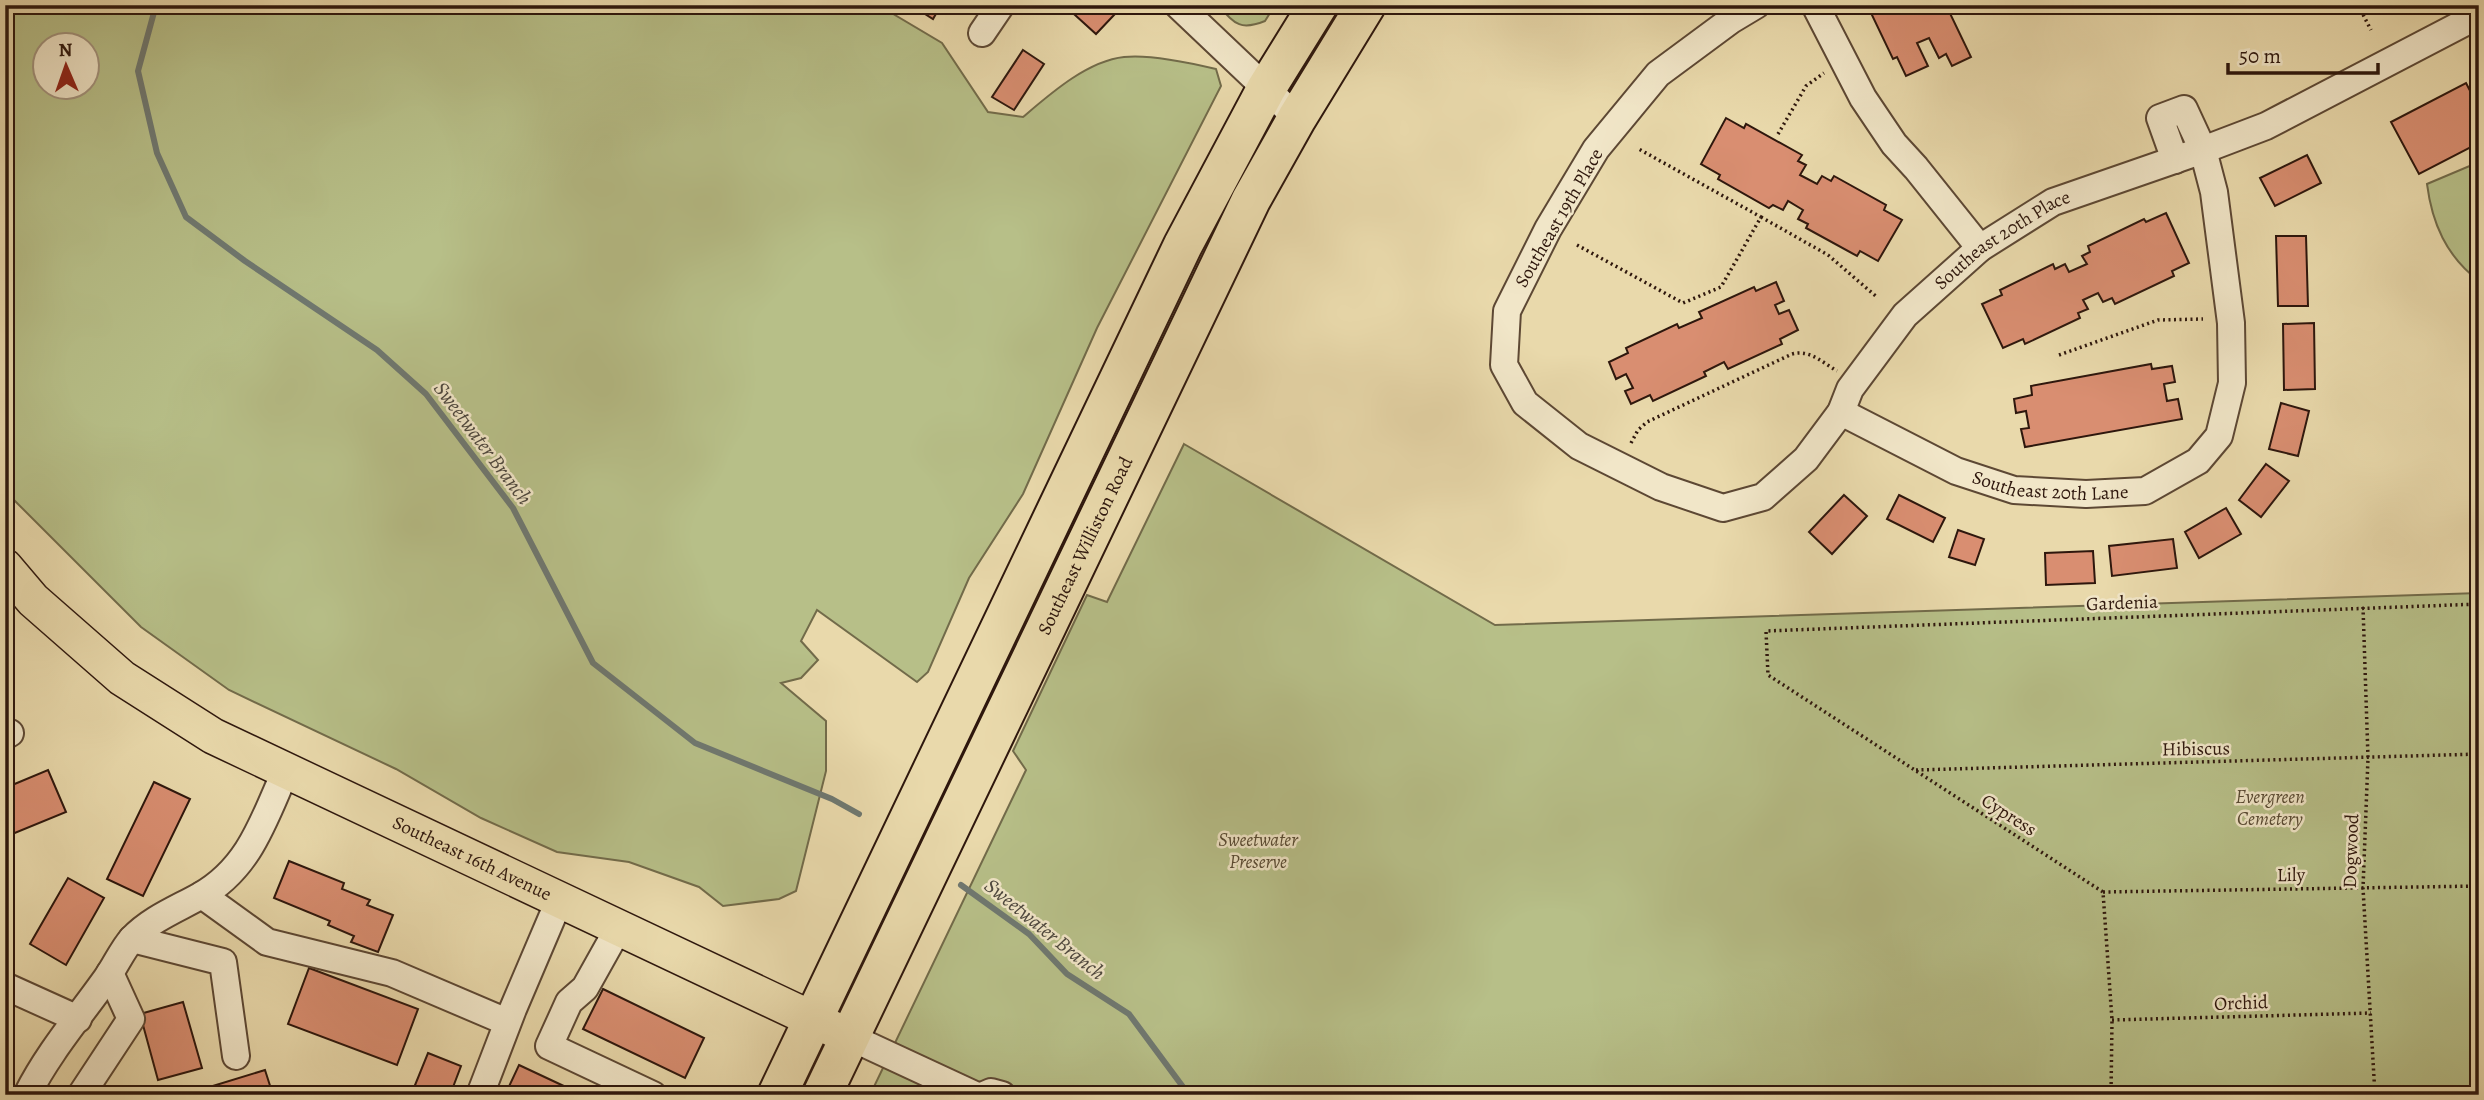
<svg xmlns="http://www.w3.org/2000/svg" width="2484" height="1100" viewBox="0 0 2484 1100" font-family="Alegreya,serif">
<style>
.green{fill:#b7bf88;stroke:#726b4a;stroke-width:2;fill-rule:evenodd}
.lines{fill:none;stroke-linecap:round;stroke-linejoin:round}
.stream{stroke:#6f7870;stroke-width:6}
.building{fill:#d98e71;stroke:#2e170d;stroke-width:2}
.minor-casing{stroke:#5d4834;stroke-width:30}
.major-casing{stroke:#2e170d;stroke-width:38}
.highway-casing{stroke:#2e170d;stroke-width:42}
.path{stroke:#2e170d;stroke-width:3.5;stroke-dasharray:2 3.5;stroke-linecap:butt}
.minor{stroke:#f1e6c8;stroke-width:26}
.major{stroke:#e9d9ab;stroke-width:35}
.highway{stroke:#e9d9ab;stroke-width:38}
.labels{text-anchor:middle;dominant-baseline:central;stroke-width:5;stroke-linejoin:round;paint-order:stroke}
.street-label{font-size:19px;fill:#2e170d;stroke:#f1e6c8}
.park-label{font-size:19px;font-style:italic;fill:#574932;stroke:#f1e6c8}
.water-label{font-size:21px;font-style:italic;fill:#4e483f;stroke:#f1e6c8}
</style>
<rect width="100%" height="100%" fill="#e9d9ab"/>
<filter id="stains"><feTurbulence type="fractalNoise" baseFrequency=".00286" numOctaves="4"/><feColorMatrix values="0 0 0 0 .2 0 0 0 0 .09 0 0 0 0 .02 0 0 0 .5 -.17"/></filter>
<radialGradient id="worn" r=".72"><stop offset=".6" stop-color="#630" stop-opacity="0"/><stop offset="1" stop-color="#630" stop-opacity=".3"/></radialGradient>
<g class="green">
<path d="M5,5H878L942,43L988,112L1023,117C1050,94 1087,61 1124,57C1150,54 1191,63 1216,69L1221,86L1097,328L1023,494L969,578L928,672L917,682L817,610L801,641L818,660L801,678L781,683L826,721V771L796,891L779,899L723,906L699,887L629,862L557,852L481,818L396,769L229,690L141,627L12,498L5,488ZM46,46H88V88H46Z"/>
<path d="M1218,5H1275L1265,21C1240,31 1235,24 1218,5Z"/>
<path d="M2479,162V281C2446,256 2432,223 2427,184Z"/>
<polygon points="1184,444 1495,625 2479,593 2479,1095 870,1095 1026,770 1013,751 1087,595 1107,602"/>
</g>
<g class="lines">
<g class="stream">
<polyline points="156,5 138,71 157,153 186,217 245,261 377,350 426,394 513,508 593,663 695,743 832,799 859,814"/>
<polyline points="961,885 1029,934 1067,974 1129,1014 1189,1095"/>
</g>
</g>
<g class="building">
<polygon points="911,5 941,5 933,19"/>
<polygon points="1064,5 1103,5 1114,15 1096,34"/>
<polygon points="1887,5 1946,5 1971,57 1952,66 1946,54 1939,58 1929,38 1917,43 1928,66 1906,76 1897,57 1893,59 1871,13"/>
<polygon points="1023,50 1044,64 1014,110 992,97"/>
<polygon points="2466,83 2479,108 2479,143 2419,174 2391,122"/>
<polygon points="1726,118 1744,128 1746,124 1802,155 1798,161 1806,165 1800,175 1817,184 1822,176 1831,181 1834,176 1886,205 1884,210 1902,220 1878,261 1860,251 1857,256 1806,228 1808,224 1798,219 1803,210 1788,201 1783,210 1773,205 1769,208 1718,179 1720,175 1701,164"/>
<polygon points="2307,155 2321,183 2275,206 2260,178"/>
<polygon points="2166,213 2189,263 2172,271 2174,276 2115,304 2112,298 2103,302 2098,293 2083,300 2088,309 2078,313 2080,318 2025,344 2023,339 2003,348 1982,304 2002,295 2000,290 2053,264 2055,269 2065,264 2069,272 2087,264 2082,256 2090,252 2088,246 2144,219 2146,222"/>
<polygon points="2276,236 2306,236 2308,306 2278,306"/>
<polygon points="1776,282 1784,301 1775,305 1779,314 1789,310 1798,330 1780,339 1782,344 1728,369 1724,362 1704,372 1706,376 1653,401 1650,395 1631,404 1625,391 1633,388 1626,374 1616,379 1609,362 1628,353 1626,348 1677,324 1679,328 1702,318 1699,312 1754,287 1756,291"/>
<polygon points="2314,323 2315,389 2284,390 2283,324"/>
<polygon points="2151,364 2152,369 2172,366 2175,382 2164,384 2167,401 2178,399 2182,419 2025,447 2021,429 2029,428 2026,411 2016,413 2014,399 2032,395 2031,386"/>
<polygon points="2281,403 2309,411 2298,456 2269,449"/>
<polygon points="2266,464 2289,481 2261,517 2239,500"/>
<polygon points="1844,495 1867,516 1832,554 1809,532"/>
<polygon points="1899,495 1945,518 1933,542 1887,519"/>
<polygon points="2226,508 2241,534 2199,558 2185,532"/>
<polygon points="1958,530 1984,539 1975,565 1949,557"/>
<polygon points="2173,539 2177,568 2112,576 2109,546"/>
<polygon points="2093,551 2095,583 2046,585 2045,553"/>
<polygon points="48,770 66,812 5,837 5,788"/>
<polygon points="154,782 190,799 143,896 107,879"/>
<polygon points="289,861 344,883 342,889 370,900 367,905 393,915 378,952 351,942 354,936 328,925 330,921 274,898"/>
<polygon points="68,878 104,898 66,965 30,944"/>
<polygon points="309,968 418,1009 397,1065 288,1024"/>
<polygon points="603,989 704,1038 685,1078 583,1029"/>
<polygon points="183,1002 202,1068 158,1080 140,1014"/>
<polygon points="428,1053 461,1066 450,1095 411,1095"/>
<polygon points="519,1065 583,1095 505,1095"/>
<polygon points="265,1070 273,1095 204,1095 203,1089"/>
</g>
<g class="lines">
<defs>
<g id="minor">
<polyline points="1178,5 1297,118"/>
<path id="s1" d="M1756,5L1731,20L1658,74L1596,149L1548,229L1507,311L1504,365L1525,403L1579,446L1661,487L1723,508L1763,497L1806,459L1841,412L1850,389L1905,315L1980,248L2053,202L2203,150L2266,126L2479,15"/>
<polyline points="1815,5 1863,98 1894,144 1916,168 1980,248"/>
<polyline points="982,33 1001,5"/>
<path id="s2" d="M1841,412L1956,471L2014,490L2086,494L2145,491L2198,461L2219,436L2232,383L2231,323L2214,192L2203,150L2184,109L2160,118L2175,160"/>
<polyline points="5,736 10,733"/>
<polyline points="202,895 267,942 392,973 507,1022"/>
<polyline points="618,929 585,988 569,1002 549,1046 653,1095"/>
<polyline points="132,939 223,962 236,1056"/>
<polyline points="5,986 78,1019"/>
<polyline points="850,1037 975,1095"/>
<path d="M27,1095C48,1053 79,1017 106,979C115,967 122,950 132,939C151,919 177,909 200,896C250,868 264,819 286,770"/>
<polyline points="81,1095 131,1019 110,973"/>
<polyline points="480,1095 513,1009 559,901"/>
<polyline points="984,1095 991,1092 1002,1095"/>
</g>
<g id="major">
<path id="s3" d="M5,567L33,600L122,678L213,736L850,1037"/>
</g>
<g id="highway">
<polyline points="777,1095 1183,245 1266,89 1318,5"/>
<path id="s4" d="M822,1095L1251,200L1297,118L1366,5"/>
</g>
</defs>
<use href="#minor" class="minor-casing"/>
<use href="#major" class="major-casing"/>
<use href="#highway" class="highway-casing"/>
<g class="path">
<polyline points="2358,5 2371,30"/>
<polyline points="1778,134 1806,86 1824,73"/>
<polyline points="1761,217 1828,255 1878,298"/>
<polyline points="1577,245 1683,303 1721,287 1761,217 1637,148"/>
<polyline points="2059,355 2158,320 2203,319"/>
<path d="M1631,443L1638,430L1647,422L1792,354C1810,349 1823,363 1837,371"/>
<polyline points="2363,607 2368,758 2363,888 2375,1095"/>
<polyline points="1916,770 2479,754"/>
<polyline points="2103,892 2479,886"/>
<polyline points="2112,1020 2371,1013"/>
<polyline points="2111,1095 2112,1020 2103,892 1768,675 1766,631 2479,604"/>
</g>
<use href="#minor" class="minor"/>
<use href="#major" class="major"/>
<use href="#highway" class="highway"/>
</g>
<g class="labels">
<g class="street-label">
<text transform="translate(1559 218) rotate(-60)">Southeast 19th Place</text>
<text stroke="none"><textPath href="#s1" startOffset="1124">Southeast 20th Place</textPath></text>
<text stroke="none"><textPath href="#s2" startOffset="226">Southeast 20th Lane</textPath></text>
<text stroke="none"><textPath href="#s4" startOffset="609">Southeast Williston Road</textPath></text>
<text transform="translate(2122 603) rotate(-2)">Gardenia</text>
<text transform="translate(2196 749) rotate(-1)">Hibiscus</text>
<text transform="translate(2009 815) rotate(33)">Cypress</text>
<text transform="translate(2351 851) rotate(-88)">Dogwood</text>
<text stroke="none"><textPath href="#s3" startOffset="556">Southeast 16th Avenue</textPath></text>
<text transform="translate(2291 875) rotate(-1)">Lily</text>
<text transform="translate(2241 1003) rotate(-2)">Orchid</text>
</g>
<g class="park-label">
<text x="2270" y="797">Evergreen<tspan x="2270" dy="22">Cemetery</tspan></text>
<text x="1258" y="840">Sweetwater<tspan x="1258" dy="22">Preserve</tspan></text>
</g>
<g class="water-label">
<text transform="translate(483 443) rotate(53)">Sweetwater Branch</text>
<text transform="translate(1045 929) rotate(39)">Sweetwater Branch</text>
</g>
</g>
<rect width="2484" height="1100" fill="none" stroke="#e9d9ab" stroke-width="28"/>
<rect x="7" y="7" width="2470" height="1086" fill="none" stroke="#2e170d" stroke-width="3.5"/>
<rect x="14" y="14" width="2456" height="1072" fill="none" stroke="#2e170d" stroke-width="2"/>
<g transform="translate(66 66) rotate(358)"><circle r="33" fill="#f1e6c8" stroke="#a3937d" stroke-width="2"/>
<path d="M0-5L12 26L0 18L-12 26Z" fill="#8f2418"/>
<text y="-10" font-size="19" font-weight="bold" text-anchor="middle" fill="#2e170d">N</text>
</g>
<path d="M2228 63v10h150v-10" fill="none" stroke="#2e170d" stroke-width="3.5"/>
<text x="2239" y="63" font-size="21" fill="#2e170d" stroke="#f1e6c8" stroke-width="5" paint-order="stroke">50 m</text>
<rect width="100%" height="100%" filter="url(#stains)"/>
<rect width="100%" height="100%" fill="url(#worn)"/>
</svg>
